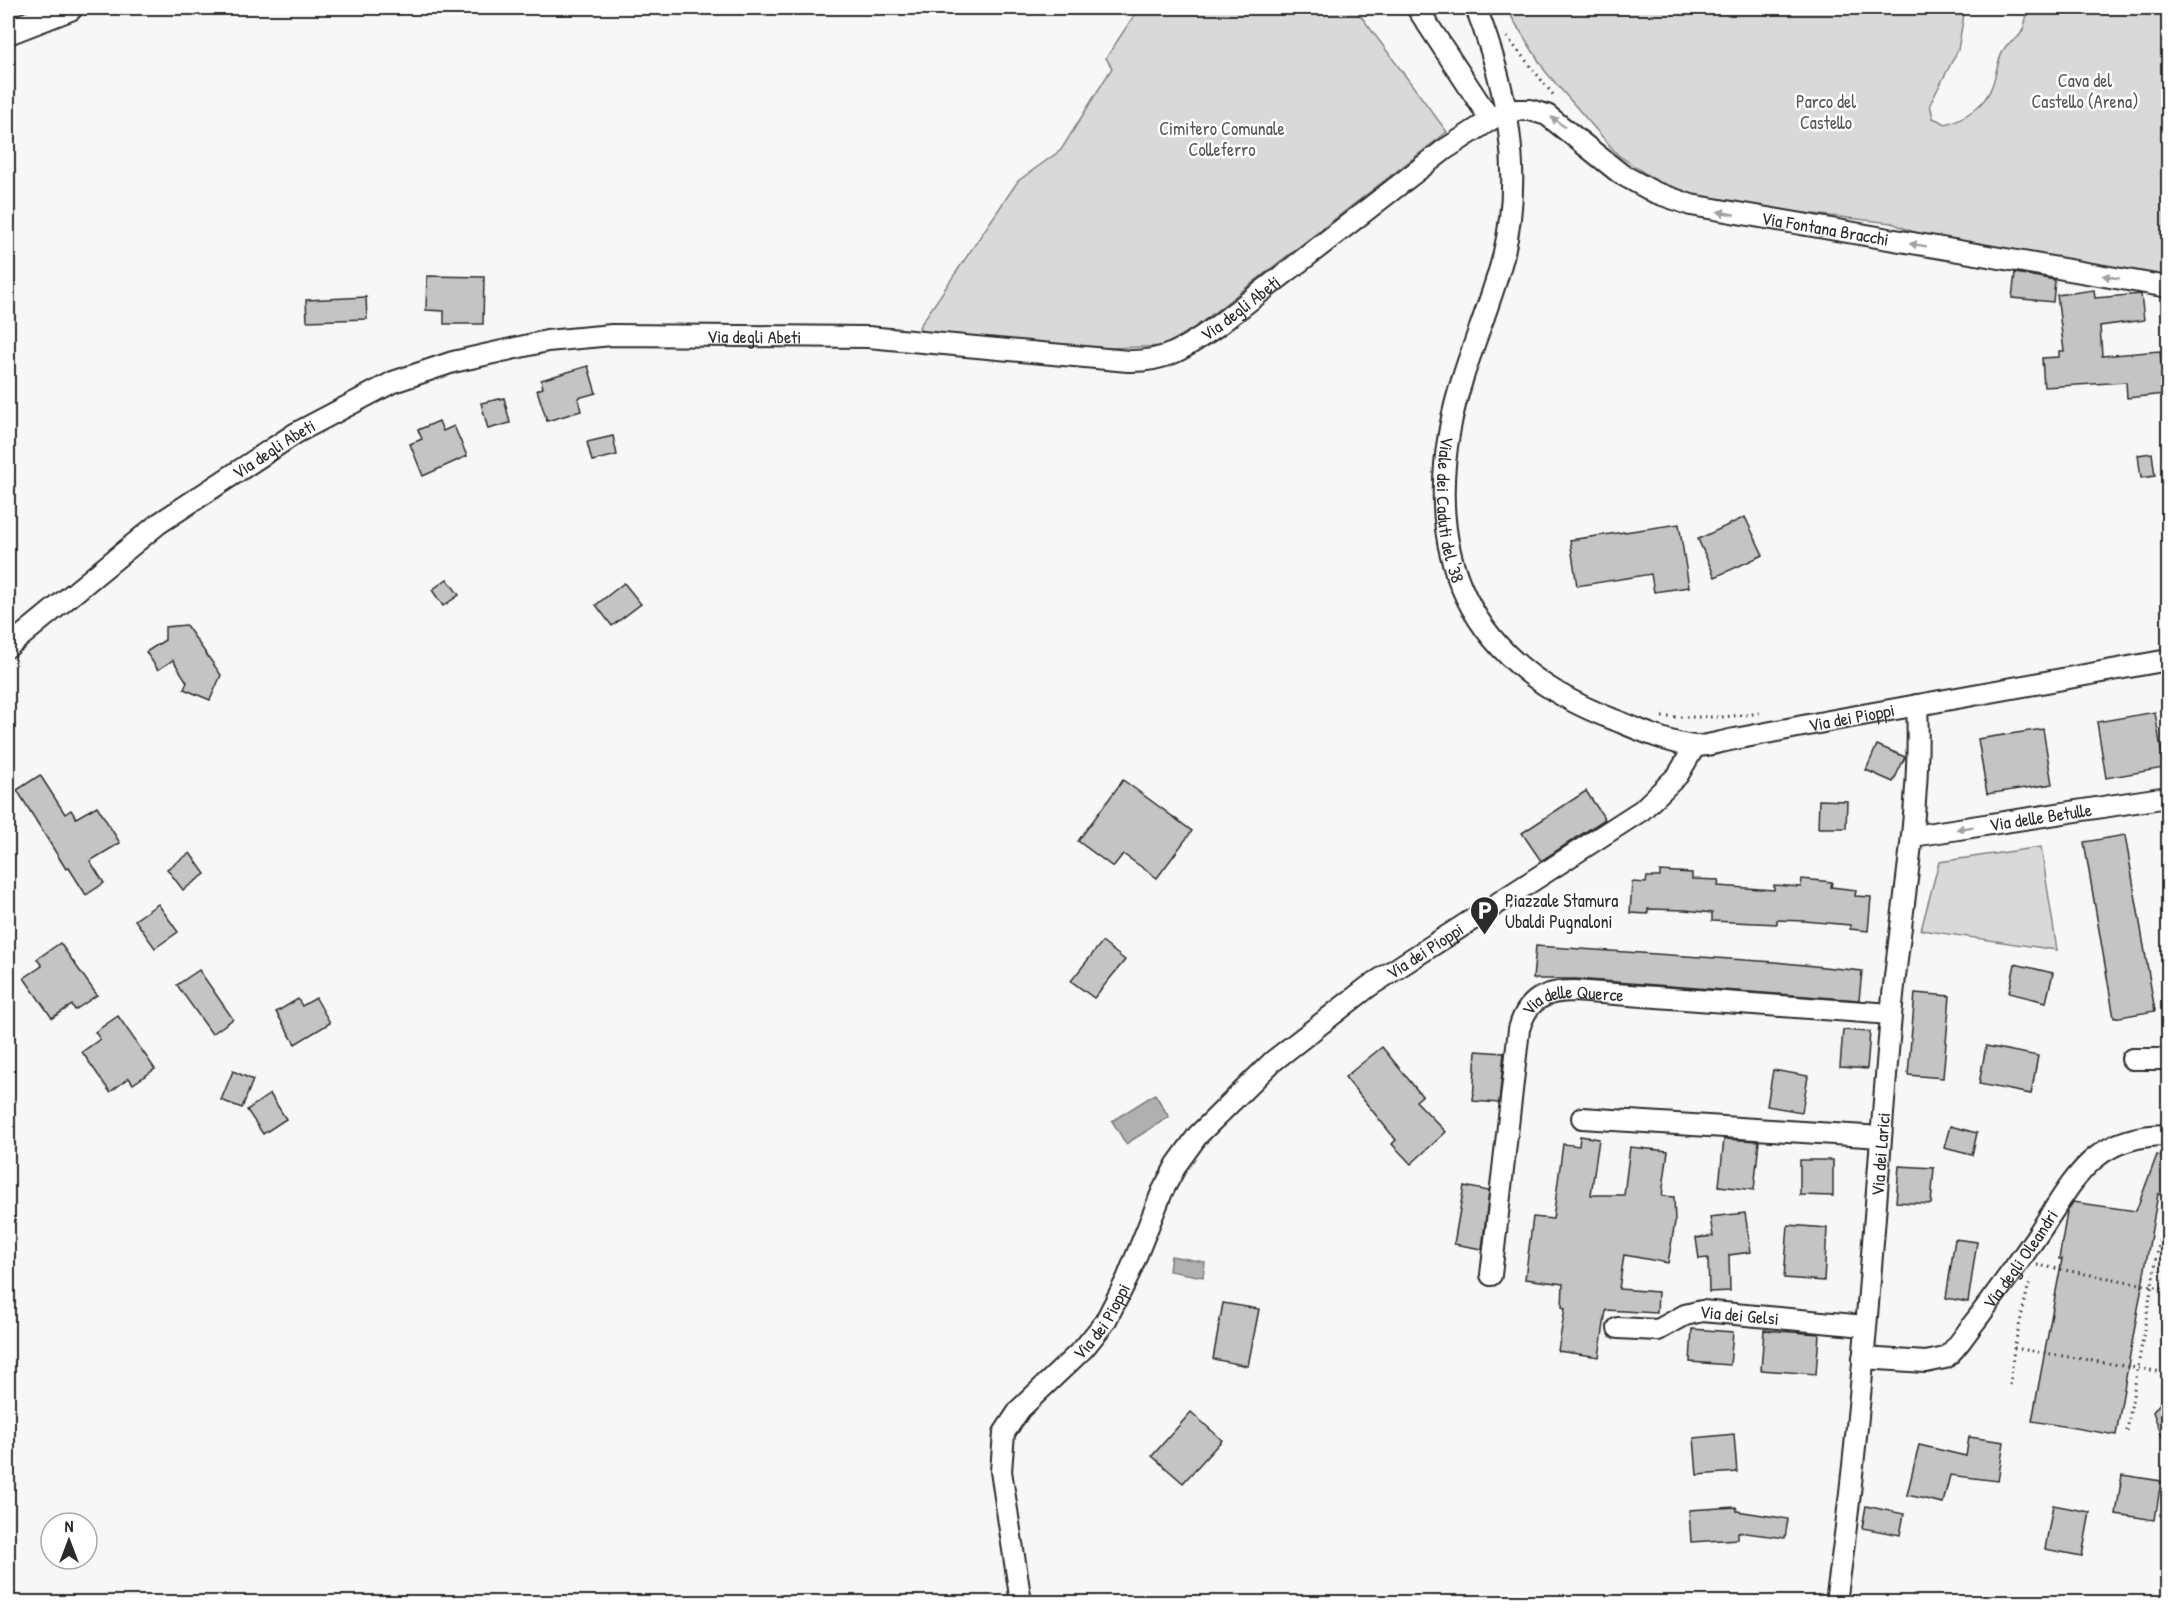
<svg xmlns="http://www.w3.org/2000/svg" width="2176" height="1610" viewBox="0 0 2176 1610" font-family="'Patrick Hand',sans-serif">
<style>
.green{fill:#d9d9d9;stroke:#828282;stroke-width:1.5}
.water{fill:#b0b0b0;stroke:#7b7b7b;stroke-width:1.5}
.building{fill:#c4c4c4;stroke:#2b2b2b;stroke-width:1.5}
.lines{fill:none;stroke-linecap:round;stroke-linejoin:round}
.minor-casing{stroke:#2b2b2b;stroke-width:24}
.major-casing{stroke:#2b2b2b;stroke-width:28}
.path{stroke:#2b2b2b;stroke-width:3;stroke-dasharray:1.5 4.5;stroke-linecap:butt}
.minor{stroke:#fff;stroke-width:20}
.major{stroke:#fff;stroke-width:24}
.oneway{fill:#a0a0a0}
.labels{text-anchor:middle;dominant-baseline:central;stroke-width:5;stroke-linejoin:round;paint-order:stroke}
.park-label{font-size:18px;fill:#565656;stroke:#fff}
.street-label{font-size:18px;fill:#2b2b2b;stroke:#fff}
.poi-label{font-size:18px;fill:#2b2b2b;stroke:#fff;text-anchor:start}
</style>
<rect width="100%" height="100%" fill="#f7f7f7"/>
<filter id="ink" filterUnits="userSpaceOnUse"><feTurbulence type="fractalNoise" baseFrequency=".0167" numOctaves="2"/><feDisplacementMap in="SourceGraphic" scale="12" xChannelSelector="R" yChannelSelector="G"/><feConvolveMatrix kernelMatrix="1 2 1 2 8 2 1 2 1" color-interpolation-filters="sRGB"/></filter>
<g filter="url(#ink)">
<g class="green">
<polygon points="1139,8 1355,8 1447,132 1171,346 1107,348 923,335 919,327 1018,181 1061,150 1112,68 1106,58"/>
<path d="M1506,8H1965L1958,50L1930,104L1933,118L1946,124C1965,118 1985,106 1992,86C1997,73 1997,58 2006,46C2009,43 2014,41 2017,38C2025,31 2026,18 2028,8H2168V279L1937,242L1892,223L1715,203L1664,186L1618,155L1545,71Z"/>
<polygon points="2041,847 2057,950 1921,930 1939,862"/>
</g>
<g class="water">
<polygon points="1155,1094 1169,1117 1126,1144 1112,1121"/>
<polygon points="1171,1256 1205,1262 1203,1277 1169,1271"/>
</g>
<g class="building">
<polygon points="2015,273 2055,280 2053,302 2012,298"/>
<polygon points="427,276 484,277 483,324 444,324 444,311 426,310"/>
<polygon points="2094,290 2095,298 2141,294 2144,320 2100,326 2102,356 2160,351 2164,394 2127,398 2126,382 2044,387 2042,358 2059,357 2059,351 2064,351 2057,295"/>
<polygon points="366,297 367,319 307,321 306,300"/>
<polygon points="588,366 596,393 578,398 581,411 547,421 537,390 543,388 541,380"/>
<polygon points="504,398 510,423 488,429 481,403"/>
<polygon points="439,421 443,431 454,426 467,456 423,476 410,444 422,439 418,430"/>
<polygon points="613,436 617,455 592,461 587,442"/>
<polygon points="2152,453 2155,476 2141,478 2138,455"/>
<polygon points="1745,517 1763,555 1715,577 1698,539"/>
<polygon points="1679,524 1689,587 1654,592 1651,574 1577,586 1570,540"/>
<polygon points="447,579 459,595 443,606 432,590"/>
<polygon points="624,583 641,604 612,626 596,605"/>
<polygon points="186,625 221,675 210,700 184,689 187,682 173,660 158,670 146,652 165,640 165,627"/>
<polygon points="2155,712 2164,768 2106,778 2097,722"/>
<polygon points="2043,729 2052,784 1987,794 1978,739"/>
<polygon points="1877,745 1905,757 1893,782 1866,770"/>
<polygon points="40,775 65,814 71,810 76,818 97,806 120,843 90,861 104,883 86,895 69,868 66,869 17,790"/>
<polygon points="1123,780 1192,831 1157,878 1123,854 1113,867 1078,841"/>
<polygon points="1586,791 1605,819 1541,861 1522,833"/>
<polygon points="1819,800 1847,801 1846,828 1818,828"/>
<polygon points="2125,835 2155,1011 2114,1018 2084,842"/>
<polygon points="190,853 205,874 183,890 167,869"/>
<polygon points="1660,871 1692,873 1692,879 1719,880 1718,886 1774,890 1774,885 1801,887 1802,879 1832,882 1831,887 1856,890 1855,896 1871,897 1868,931 1850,929 1850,925 1804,921 1777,920 1777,924 1712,921 1712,913 1685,910 1648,909 1648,914 1630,913 1632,882 1646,883 1647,877 1660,877"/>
<polygon points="158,904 178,932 155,948 135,920"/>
<polygon points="1102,942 1125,960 1094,998 1071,981"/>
<polygon points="60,943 97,995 75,1010 72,1005 52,1018 24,978 42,966 37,959"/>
<polygon points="1536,946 1775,962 1862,971 1859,1000 1575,979 1533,979"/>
<polygon points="2015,964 2053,973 2046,1002 2009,993"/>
<polygon points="199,970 233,1019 212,1034 177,985"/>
<polygon points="1915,993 1950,996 1943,1078 1908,1075"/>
<polygon points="316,998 330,1023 295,1044 276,1012 298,999 302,1006"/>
<polygon points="118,1016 155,1069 133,1084 129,1078 110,1092 82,1052 100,1039 95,1032"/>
<polygon points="1843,1030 1870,1032 1867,1069 1840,1067"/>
<polygon points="1986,1046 2038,1056 2031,1094 1979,1084"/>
<polygon points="1382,1047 1422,1096 1416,1101 1446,1132 1411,1164 1392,1144 1396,1140 1345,1077"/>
<polygon points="1476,1051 1504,1053 1499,1103 1473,1101"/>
<polygon points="1773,1070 1808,1076 1802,1112 1767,1106"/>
<polygon points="233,1071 253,1080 242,1108 221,1100"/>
<polygon points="270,1094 286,1119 263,1134 247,1110"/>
<polygon points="1950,1126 1977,1133 1972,1155 1944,1148"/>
<polygon points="1580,1136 1599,1139 1591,1195 1624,1195 1630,1147 1668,1151 1662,1196 1674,1197 1675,1222 1668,1263 1624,1255 1619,1289 1658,1292 1657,1313 1606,1310 1599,1357 1558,1351 1565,1308 1562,1307 1563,1284 1525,1279 1533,1217 1553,1219 1563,1144 1579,1146"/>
<polygon points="1724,1139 1759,1141 1754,1190 1719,1186"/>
<polygon points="2157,1155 2164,1157 2163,1163 2169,1157 2169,1197 2158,1194 2116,1435 2032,1421 2062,1259 2059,1259 2067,1212 2073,1202 2136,1211"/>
<polygon points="1800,1160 1833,1160 1833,1196 1800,1195"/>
<polygon points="1899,1166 1934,1168 1931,1204 1896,1202"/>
<polygon points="1464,1186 1489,1191 1482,1249 1454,1244"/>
<polygon points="1745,1213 1751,1252 1729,1255 1730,1291 1709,1292 1708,1258 1699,1259 1696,1238 1713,1236 1710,1217"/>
<polygon points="1788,1225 1827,1228 1824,1281 1784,1278"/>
<polygon points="1955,1239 1977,1242 1968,1302 1946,1298"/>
<polygon points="1223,1303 1259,1309 1248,1366 1213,1359"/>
<polygon points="1692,1329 1733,1332 1730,1365 1690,1362"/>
<polygon points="1764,1330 1819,1334 1816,1374 1761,1370"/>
<polygon points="2169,1392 2169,1449 2167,1450 2153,1412"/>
<polygon points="1191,1412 1222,1440 1183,1483 1152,1456"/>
<polygon points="1734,1434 1737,1472 1697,1475 1694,1438"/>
<polygon points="1969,1437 2004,1442 1998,1481 1950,1475 1943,1503 1907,1495 1919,1445 1966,1456"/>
<polygon points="2122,1475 2161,1481 2155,1520 2116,1514"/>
<polygon points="2053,1505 2090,1512 2082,1556 2045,1549"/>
<polygon points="1866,1506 1904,1514 1900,1535 1862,1528"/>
<polygon points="1736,1507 1737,1511 1788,1519 1785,1538 1738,1532 1738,1539 1691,1542 1689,1510"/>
</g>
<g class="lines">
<defs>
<g id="minor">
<polyline points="1417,8 1490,119"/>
<path id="s1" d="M1476,8C1507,88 1524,172 1503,257C1488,315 1461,368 1450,428C1424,570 1479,669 1615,720C1637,729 1671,744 1694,746C1706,747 1722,741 1735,739C1766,733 1798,727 1829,721C1942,700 2055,680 2168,660"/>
<path id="s2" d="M8,647L158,524L296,433L393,382L453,362L547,341L612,335L868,337L1128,361C1168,362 1186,347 1217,326L1444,150L1506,110H1530L1547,115L1621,174L1654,192L1691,205L2168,287"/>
<path id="s3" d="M1913,836L2168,797"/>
<polyline points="2132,1059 2168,1059"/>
<polyline points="1582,1118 1881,1137"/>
<path id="s4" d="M1491,1275L1519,1029C1527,1000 1544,991 1574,991L1891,1014"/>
<path id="s5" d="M1618,1328L1658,1330L1685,1315L1702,1311L1865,1326"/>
<path id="s6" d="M1863,1358L1926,1362L1945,1358C1958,1348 1967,1331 1977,1319C1997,1292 2017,1265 2036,1237C2074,1181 2091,1135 2168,1135"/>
<path id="s7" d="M1021,1602L1001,1471L1004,1433L1020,1409L1084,1348L1105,1322L1127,1279L1162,1192L1177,1164L1198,1135L1272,1062L1368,987L1642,810L1678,775L1695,746"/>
<path id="s8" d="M1836,1602C1864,1408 1874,1211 1891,1016C1900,912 1922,809 1917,705"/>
</g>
<polyline id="major" points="8,32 70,8"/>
</defs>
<use href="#minor" class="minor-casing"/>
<use href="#major" class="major-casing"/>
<g class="path">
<polyline points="1507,37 1555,97"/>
<polyline points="1662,717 1722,717 1763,713"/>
<polyline points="2037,1265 2168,1289"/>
<polyline points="2014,1348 2168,1373"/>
<polyline points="2010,1385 2014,1348 2030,1279"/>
<polyline points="2127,1431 2164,1214 2168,1215"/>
</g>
<use href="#minor" class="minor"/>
<use href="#major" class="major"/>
</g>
<defs><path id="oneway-solid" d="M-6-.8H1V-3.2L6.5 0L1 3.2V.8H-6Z" transform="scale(1.5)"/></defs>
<g class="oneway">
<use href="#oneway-solid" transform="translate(1558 122) rotate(-144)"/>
<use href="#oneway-solid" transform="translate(1726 213) rotate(-169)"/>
<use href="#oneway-solid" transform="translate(1918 245) rotate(-171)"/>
<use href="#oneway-solid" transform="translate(2111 277) rotate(-170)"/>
<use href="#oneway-solid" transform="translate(1965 828) rotate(171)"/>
</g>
</g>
<defs>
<symbol id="parking-pin" viewBox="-11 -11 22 30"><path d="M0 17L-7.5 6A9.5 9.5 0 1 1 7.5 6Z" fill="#2b2b2b" stroke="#fff"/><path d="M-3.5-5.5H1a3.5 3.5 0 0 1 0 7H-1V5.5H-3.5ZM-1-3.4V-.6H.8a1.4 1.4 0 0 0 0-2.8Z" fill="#fff"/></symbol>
</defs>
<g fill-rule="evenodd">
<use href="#parking-pin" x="1468" y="894" width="33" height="45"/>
</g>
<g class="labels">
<g class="park-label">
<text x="2085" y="80">Cava del<tspan x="2085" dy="21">Castello (Arena)</tspan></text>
<text x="1826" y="101">Parco del<tspan x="1826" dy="21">Castello</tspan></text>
<text x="1222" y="128">Cimitero Comunale<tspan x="1222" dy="21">Colleferro</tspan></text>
</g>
<g class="street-label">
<text stroke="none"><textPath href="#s2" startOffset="2019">Via Fontana Bracchi</textPath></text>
<text stroke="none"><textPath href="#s2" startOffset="1338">Via degli Abeti</textPath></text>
<text stroke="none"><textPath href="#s2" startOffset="836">Via degli Abeti</textPath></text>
<text stroke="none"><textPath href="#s2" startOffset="332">Via degli Abeti</textPath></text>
<text stroke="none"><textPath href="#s1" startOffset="516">Viale dei Caduti del '38</textPath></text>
<text stroke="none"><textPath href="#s1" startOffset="1048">Via dei Pioppi</textPath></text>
<text stroke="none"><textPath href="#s3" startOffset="129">Via delle Betulle</textPath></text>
<text stroke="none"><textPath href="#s7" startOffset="824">Via dei Pioppi</textPath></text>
<text stroke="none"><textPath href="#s4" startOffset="318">Via delle Querce</textPath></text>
<text stroke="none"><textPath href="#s8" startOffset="450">Via dei Larici</textPath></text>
<text stroke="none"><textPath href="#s6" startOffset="207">Via degli Oleandri</textPath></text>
<text stroke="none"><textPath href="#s5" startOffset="126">Via dei Gelsi</textPath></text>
<text stroke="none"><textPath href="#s7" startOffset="320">Via dei Pioppi</textPath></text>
</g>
<g class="poi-label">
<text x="1505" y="900">Piazzale Stamura<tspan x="1505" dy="21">Ubaldi Pugnaloni</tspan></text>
</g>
</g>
<rect width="2176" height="1610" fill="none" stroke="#fff" stroke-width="30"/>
<rect x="15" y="15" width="2146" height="1580" fill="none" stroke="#2b2b2b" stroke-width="2" filter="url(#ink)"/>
<g transform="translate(69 1541)"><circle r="28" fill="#ffffff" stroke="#aaaaaa" stroke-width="1.5"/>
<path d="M0-4.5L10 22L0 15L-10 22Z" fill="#2b2b2b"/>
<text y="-9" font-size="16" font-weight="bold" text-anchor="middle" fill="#2b2b2b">N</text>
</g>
</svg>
